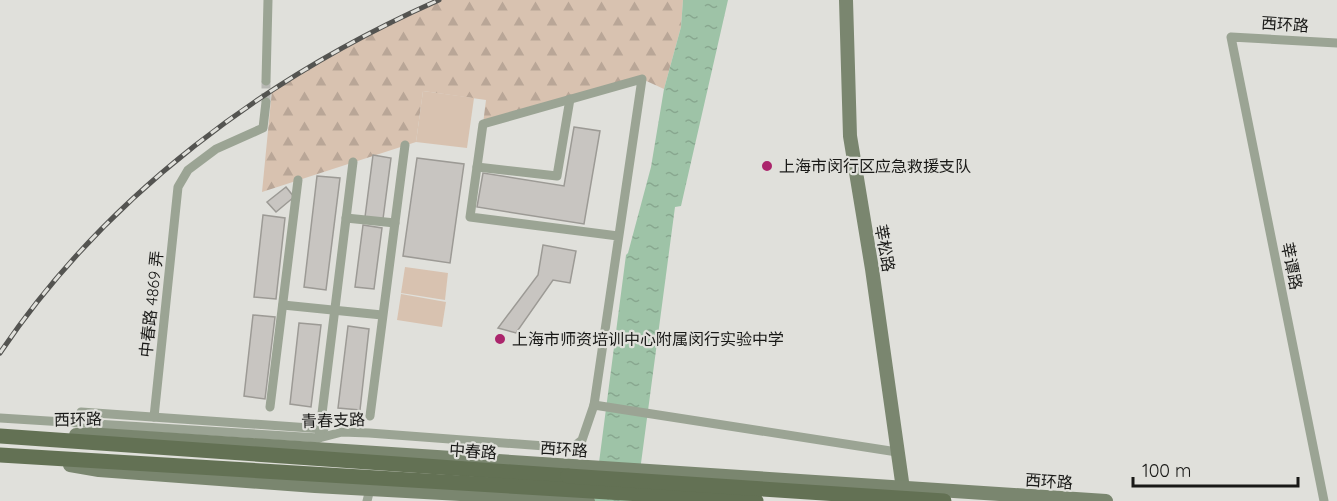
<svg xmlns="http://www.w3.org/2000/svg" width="1337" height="501" viewBox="0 0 1337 501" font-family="Quicksand,'Noto Sans SC',sans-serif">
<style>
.forest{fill:url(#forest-firs)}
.pitch{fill:#d8c2b0}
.water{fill:url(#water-ripples)}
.building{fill:#c8c5c1;stroke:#9c9a95;stroke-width:1.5}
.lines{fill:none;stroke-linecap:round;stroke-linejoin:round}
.minor-tunnel{stroke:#b8b8b4;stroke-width:9;stroke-dasharray:9 4.5;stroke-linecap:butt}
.minor{stroke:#9ba494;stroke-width:9}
.secondary{stroke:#7a866f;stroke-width:14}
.primary{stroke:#637154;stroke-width:15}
.rail-casing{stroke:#545451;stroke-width:5}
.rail{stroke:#e0e0db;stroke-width:3;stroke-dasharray:9;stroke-linecap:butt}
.primary-bridge{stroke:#637154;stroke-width:15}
.poi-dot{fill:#ab256c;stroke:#e0e0db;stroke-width:2}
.labels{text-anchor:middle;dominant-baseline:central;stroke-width:4.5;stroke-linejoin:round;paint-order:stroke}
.street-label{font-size:16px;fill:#191917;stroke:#e0e0db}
.poi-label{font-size:16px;fill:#191917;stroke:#e0e0db;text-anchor:start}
</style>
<defs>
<pattern id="forest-firs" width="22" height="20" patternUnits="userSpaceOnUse" patternTransform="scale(1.5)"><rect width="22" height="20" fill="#d8c2b0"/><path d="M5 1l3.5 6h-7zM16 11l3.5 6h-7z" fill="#b9a697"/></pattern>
<pattern id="water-ripples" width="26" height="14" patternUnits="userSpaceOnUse" patternTransform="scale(1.5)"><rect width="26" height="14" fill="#9ec3a7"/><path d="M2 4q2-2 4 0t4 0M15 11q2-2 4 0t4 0" fill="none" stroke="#88a78f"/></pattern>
</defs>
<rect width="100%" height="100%" fill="#e0e0db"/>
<polygon class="forest" points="439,0 683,0 681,27 664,89 642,79 483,124 486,100 423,91 416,142 262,192 272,90 384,24"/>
<g class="pitch">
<polygon points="423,91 474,98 467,148 416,142"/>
<polygon points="405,267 448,273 445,300 401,293"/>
<polygon points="401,294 446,302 442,327 397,320"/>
</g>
<polygon class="water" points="683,0 728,0 681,206 675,207 636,501 594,501 626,255 628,253 651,167 664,89 681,27"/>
<g class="building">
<polygon points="574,127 600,131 584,224 477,207 483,173 564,186"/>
<polygon points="373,155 391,158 383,219 365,217"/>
<polygon points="417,158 464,164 450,263 403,256"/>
<polygon points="317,176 340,178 326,290 304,287"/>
<polygon points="286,187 294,197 276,212 267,202"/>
<polygon points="263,215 285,218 276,299 254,297"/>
<polygon points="363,225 382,228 374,289 355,287"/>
<polygon points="543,245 576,251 570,283 553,280 516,333 498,328 538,275"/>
<polygon points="253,315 275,317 265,399 244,396"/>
<polygon points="299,323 321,325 311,407 290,404"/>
<polygon points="348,326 369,329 360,410 338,408"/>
</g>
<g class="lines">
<polyline class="minor-tunnel" points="266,102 266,81"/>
<g class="minor">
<polyline points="266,81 268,0"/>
<polyline points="477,167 557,176 570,99"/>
<polyline points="346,218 395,223"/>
<polyline points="283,305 382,315"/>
<polyline points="594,405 642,79 483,124 470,217 618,236"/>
<polyline points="270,407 298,180"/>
<polyline points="81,412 324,429"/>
<polyline points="370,416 405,145"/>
<polyline points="154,417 178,187 188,170 216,149 263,128 266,102"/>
<polyline points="0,418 319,438 342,432 369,433 572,448 582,440 594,405 897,452"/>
<polyline points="319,438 353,162"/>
<polyline points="367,501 370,489"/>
<polyline points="1324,501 1231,37 1337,43"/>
</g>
<g class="secondary">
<polyline points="846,0 850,136 872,269 904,496"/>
<polyline points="76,435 101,435 1106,501"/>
<polyline points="70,465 99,470 315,486 588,501"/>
</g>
<g class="primary">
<polyline points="0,436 568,476"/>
<polyline points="0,455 756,501"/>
</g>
<defs>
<path id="rail" d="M0,353C106,195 267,76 439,0"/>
</defs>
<use href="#rail" class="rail-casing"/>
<use href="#rail" class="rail"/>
<polyline class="primary-bridge" points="568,476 944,501"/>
</g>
<g class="poi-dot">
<circle cx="767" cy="166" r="6"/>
<circle cx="500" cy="339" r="6"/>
</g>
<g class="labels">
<g class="street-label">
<text transform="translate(1285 24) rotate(4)">西环路</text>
<text transform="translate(885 248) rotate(80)">莘松路</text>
<text transform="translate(1292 266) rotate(79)">莘谭路</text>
<text transform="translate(151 304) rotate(-84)">中春路 4869 弄</text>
<text transform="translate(78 419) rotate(-1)">西环路</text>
<text transform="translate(333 420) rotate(-2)">青春支路</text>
<text transform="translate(564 449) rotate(4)">西环路</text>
<text transform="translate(473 451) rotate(4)">中春路</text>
<text transform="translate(1049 481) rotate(4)">西环路</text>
</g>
<g class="poi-label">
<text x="779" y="166">上海市闵行区应急救援支队</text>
<text x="512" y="339">上海市师资培训中心附属闵行实验中学</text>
</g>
</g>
<path d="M1133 477v9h165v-9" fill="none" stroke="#191917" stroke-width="3"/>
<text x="1142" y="477" font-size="18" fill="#191917" stroke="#e0e0db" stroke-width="4.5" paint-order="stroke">100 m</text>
</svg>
